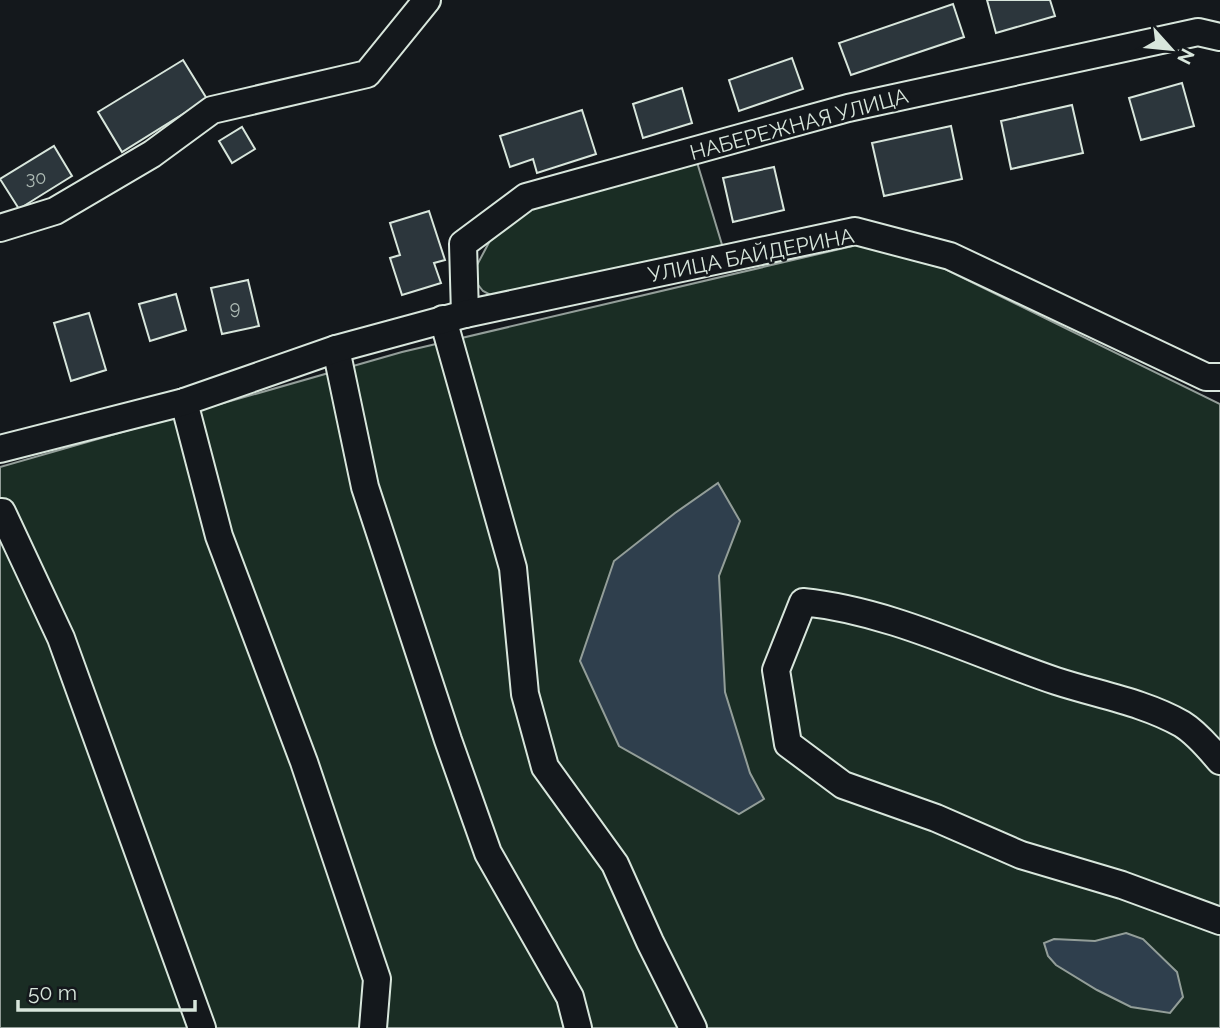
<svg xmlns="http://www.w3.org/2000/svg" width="1220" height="1028" viewBox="0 0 1220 1028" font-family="Raleway,sans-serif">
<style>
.green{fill:#1a2d24;stroke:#939e99;stroke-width:2}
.water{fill:#2f3f4d;stroke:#939e99;stroke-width:2}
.building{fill:#2c363c;stroke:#d8e6dc;stroke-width:2}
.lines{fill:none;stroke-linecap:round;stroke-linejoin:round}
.minor-casing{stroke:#d8e6dc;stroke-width:30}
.minor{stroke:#14181c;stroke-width:26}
.labels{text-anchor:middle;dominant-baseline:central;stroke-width:5;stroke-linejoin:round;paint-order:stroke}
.number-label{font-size:18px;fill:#adbab4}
.street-label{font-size:21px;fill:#d8e6dc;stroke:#14181c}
</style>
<rect width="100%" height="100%" fill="#14181c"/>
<g class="green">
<polygon points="696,159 723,248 498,299 483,291 475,281 477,265 493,235 530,205"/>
<polygon points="857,245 943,268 1220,404 1220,1028 0,1028 0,467 402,352"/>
</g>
<g class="water">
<polygon points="718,483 740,521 719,576 725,692 750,773 764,799 739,814 619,746 580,661 614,561 675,513"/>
<polygon points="1126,933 1143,939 1177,972 1183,997 1170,1013 1131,1007 1097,990 1056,965 1048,956 1044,943 1054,939 1095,941"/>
</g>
<g class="building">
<polygon points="987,0 1050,0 1055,16 996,33"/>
<polygon points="953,4 964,37 851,75 839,43"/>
<polygon points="792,58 803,89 739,111 729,80"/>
<polygon points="183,60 207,99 122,152 98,112"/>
<polygon points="1182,83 1194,126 1141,140 1129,98"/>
<polygon points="682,88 692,123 643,138 633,104"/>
<polygon points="1072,105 1083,153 1011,169 1001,121"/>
<polygon points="582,110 596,154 537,173 533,159 510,167 500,136"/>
<polygon points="951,126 962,179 884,196 872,143"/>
<polygon points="242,127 255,149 232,163 219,141"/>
<polygon points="54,146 72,176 19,209 0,179"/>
<polygon points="774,167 784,210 733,222 723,178"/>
<polygon points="429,211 445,260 434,263 441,283 402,295 390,258 400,255 390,223"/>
<polygon points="248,280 259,326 222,334 211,288"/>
<polygon points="176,294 186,330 150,341 139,304"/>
<polygon points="89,313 106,370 71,381 54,323"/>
</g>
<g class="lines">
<defs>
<g id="minor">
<polyline points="0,228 55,211 152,154 212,110 367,74 427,0"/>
<polyline points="465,314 463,244 526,197 848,108 1198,32 1220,37"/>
<polyline points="443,319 513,568 525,694 545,767 615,864 650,942 693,1028"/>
<polyline points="336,349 365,487 448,740 488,853 570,997 578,1028"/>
<polyline points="184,402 219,536 304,762 377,979 373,1028"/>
<polyline points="0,449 184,402 336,349 465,314 855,231 950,256 1206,377 1220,377"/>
<polyline points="0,512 2,512 61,638 202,1028"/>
<path d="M1220,761C1210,749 1195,732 1182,724C1143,702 1099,695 1056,681C973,653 891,611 803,602L776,670L788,744L843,785L936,818L1021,855L1122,885L1220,921"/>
</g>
</defs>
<use href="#minor" class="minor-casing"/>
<use href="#minor" class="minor"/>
</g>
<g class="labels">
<g class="number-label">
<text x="36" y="177">30</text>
<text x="235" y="307">9</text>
</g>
<g class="street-label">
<text transform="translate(799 124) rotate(-15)">НАБЕРЕЖНАЯ УЛИЦА</text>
<text transform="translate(751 255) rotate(-11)">УЛИЦА БАЙДЕРИНА</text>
</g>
</g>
<g transform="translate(1171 49) rotate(117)" stroke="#14181c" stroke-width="5" paint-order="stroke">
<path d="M0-5L12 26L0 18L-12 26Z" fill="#d8e6dc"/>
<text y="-10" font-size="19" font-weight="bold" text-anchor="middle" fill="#d8e6dc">N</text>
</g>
<path d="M18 1000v10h177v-10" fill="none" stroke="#d8e6dc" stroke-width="3.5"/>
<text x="28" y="1000" font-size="21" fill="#d8e6dc" stroke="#14181c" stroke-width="5" paint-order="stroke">50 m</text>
</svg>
